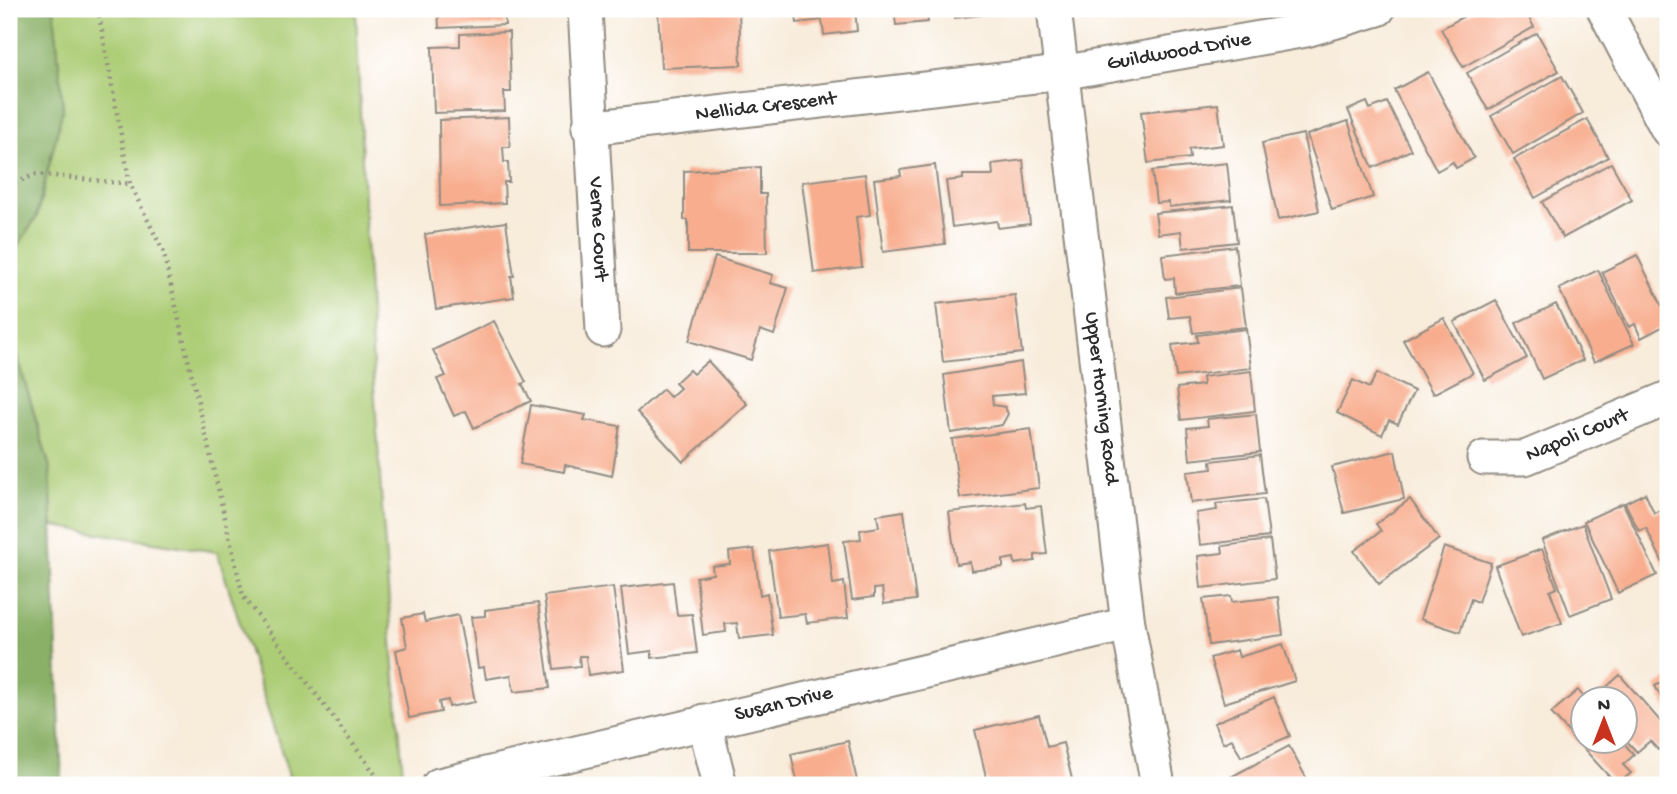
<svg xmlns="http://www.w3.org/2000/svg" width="1677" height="794" viewBox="0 0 1677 794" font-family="'Gochi Hand',sans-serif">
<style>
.green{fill:#accc75;stroke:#6c7c50;stroke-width:2}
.forest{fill:#89b066;stroke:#5a6e48;stroke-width:2}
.building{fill:#f8ad8e}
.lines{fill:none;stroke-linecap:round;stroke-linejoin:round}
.street-casing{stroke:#928c83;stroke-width:37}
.path{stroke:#928c83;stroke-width:4.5;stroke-dasharray:2 5;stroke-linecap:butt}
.street{stroke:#fff;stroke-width:33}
.labels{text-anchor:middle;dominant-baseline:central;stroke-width:5;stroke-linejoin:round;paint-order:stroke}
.street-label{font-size:21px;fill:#2b2b2b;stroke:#fff}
</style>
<rect width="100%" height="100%" fill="#fff"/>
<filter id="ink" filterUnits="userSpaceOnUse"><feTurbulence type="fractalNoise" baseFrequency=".0143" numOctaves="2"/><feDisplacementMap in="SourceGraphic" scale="14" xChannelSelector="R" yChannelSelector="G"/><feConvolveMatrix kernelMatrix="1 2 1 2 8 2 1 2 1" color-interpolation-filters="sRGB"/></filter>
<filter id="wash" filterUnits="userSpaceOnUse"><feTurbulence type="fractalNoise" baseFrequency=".00686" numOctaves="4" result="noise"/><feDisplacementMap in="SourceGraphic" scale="28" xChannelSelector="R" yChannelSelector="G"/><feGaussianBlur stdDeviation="1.57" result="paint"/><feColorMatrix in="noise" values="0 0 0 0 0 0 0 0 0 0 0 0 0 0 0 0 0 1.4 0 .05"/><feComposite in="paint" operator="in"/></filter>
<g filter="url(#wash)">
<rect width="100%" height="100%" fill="#f8ecdb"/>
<path class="green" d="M54,9H356C365,268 381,527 404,785H292L217,552L53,526L50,468L12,338L9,259L37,217L63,108Z"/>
<g class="forest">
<polygon points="9,9 54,9 63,108 36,218 9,259"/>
<polygon points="9,288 12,338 50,468 62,785 9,785"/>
</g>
<g id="blocks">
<g class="building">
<polygon points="438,9 504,9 505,25 439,28"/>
<polygon points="658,9 739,9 741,65 661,68"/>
<polygon points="795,9 855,9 857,31 824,35 822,20 797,23"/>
<polygon points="894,9 926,9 928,22 896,25"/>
<polygon points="954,9 989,9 989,14 955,18"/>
<polygon points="1477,9 1524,9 1534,27 1463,67 1441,29"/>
<polygon points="509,32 511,92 504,92 505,111 434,113 432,47 460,46 460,34"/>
<polygon points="1537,33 1559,71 1488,110 1467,73"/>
<polygon points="1428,72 1474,158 1456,168 1453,162 1437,171 1394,90"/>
<polygon points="1562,76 1583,113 1513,154 1491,116"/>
<polygon points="1367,102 1370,109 1387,102 1411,150 1373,168 1348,110"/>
<polygon points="1218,104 1223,145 1189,149 1190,158 1148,163 1141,112"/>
<polygon points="509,117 510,147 503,147 504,162 508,162 509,182 504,182 505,203 440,206 439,120"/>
<polygon points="1587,119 1608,157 1535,198 1514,159"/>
<polygon points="1348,121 1373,197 1332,210 1307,135"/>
<polygon points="1303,134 1319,211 1278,220 1262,143"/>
<polygon points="1023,160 1030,224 998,228 997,221 952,227 946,181 963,179 963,175 993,175 992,164"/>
<polygon points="1227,163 1231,200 1169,207 1169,202 1156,203 1152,171"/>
<polygon points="1611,163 1632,200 1563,238 1542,202"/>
<polygon points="935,165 945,244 883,252 874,179 901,176 900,170"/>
<polygon points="760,167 760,194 766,194 767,253 688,253 688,220 684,220 684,171"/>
<polygon points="865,174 870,215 856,217 862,267 814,273 802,182"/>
<polygon points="1233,205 1237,242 1183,248 1181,231 1158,234 1155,213"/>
<polygon points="506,222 514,276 511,276 514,297 436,309 425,234"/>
<polygon points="1235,246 1240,286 1175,293 1174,278 1165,279 1162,255"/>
<polygon points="1637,255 1668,318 1668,324 1641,338 1635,324 1629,327 1602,272"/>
<polygon points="715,257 773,275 770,283 788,288 774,335 760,330 751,360 689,341"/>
<polygon points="1598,270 1634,344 1594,362 1559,289"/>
<polygon points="1241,288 1246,327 1193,333 1190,316 1169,318 1166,297"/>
<polygon points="1015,295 1022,353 943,362 936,304"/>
<polygon points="1496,300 1527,358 1485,380 1454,322"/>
<polygon points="1556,304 1583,360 1542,379 1516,323"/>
<polygon points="1444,318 1473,373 1433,394 1403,340"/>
<polygon points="494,321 526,382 522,384 531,401 474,428 466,411 454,416 437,379 446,376 433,350"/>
<polygon points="1246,329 1251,368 1176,377 1172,345 1198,342 1197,335"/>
<polygon points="708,361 747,404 683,462 637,412 663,389 670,397 680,388 675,383 689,370 693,374"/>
<polygon points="1021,362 1025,393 992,396 993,405 1005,407 1008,414 1002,425 951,433 944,375"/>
<polygon points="1251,371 1255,411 1181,420 1177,388 1203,385 1202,377"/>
<polygon points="1377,373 1414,391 1398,424 1389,420 1382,435 1337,413 1353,380 1369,388"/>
<polygon points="531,405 586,415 584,420 620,426 612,476 565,465 564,472 520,464"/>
<polygon points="1256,414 1260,452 1190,460 1187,428 1208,426 1207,419"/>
<polygon points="1031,429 1039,488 960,498 952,439"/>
<polygon points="1395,451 1404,499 1344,513 1332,467"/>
<polygon points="1260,455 1265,494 1191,503 1187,472 1212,469 1211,461"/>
<polygon points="1645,493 1654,513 1668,506 1668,565 1665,567 1646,528 1639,531 1625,503"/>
<polygon points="1264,499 1269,537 1200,545 1196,513 1217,510 1216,504"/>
<polygon points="1410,499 1439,539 1379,584 1354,551 1381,531 1376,524"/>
<polygon points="1025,503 1026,508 1041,506 1047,554 1035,555 1035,561 1015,564 1014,558 1003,560 1003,567 971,571 970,562 956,564 949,512"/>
<polygon points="1623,503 1657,575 1618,593 1584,521"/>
<polygon points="904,511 916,600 884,604 882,588 874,589 874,597 852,600 844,541 861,539 860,530 879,527 877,515"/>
<polygon points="1583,524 1611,599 1570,615 1542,540"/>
<polygon points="1270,540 1275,579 1201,588 1198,556 1223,553 1222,546"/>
<polygon points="828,543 833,584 844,582 848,618 807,623 805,614 778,617 769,551"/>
<polygon points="1444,547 1491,563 1478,602 1471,599 1460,632 1420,619"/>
<polygon points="754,549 760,595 767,593 773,635 739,639 737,623 725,624 726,632 703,635 696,577 713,574 712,566 730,564 729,552"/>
<polygon points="1542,549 1557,588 1550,591 1562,623 1521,637 1495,566"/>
<polygon points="673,582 677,615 692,614 697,653 652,658 652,651 629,654 621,588"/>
<polygon points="613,587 624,670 588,675 586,656 579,656 580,666 554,669 544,596"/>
<polygon points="1231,596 1232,602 1278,597 1283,635 1209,645 1203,599"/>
<polygon points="538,603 550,688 514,692 511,675 486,679 484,667 478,668 471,617 485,616 485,610"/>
<polygon points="423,614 425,622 458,615 475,702 449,707 448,700 439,702 441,712 409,718 396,650 407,647 402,618"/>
<polygon points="1283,644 1295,681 1224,703 1210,658 1237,650 1239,657"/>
<polygon points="1620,675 1668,730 1668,740 1658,750 1650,741 1637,752 1624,738 1624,700 1592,700"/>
<polygon points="1668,679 1668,710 1655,686"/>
<polygon points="1578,690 1586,700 1582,700 1582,742 1623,742 1634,755 1623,765 1631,773 1617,785 1551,713"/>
<polygon points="1274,697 1290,736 1241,757 1232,739 1223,743 1214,723"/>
<polygon points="1039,715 1047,747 1063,743 1072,779 1045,785 1035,785 1034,782 988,785 975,730"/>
<polygon points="848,741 858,785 798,785 791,754"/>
<polygon points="1289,746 1309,783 1236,785 1231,777"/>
</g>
</g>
</g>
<g filter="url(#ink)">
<use href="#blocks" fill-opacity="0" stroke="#928c83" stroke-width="2"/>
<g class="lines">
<defs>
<g id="street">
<path id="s1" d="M585,9L603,330"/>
<path id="s2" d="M1054,9L1128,624L1158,785"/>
<polyline points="1604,9 1668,130"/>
<path id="s3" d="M589,128L1061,73L1306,30L1378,9"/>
<path id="s4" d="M1484,458H1525L1668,398"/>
<polyline points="704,721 720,785"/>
<path id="s5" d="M439,785L1128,624"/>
</g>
</defs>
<use href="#street" class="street-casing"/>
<g class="path">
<polyline points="98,9 130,184 163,251 243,596 379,779 394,785"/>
<polyline points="9,186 36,174 130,184"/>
</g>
<use href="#street" class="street"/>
</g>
</g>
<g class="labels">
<g class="street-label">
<text stroke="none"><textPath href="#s3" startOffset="595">Guildwood Drive</textPath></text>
<text stroke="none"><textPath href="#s3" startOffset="178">Nellida Crescent</textPath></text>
<text stroke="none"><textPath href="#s1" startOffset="220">Verne Court</textPath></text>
<text stroke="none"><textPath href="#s2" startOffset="392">Upper Horning Road</textPath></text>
<text stroke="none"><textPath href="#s4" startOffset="98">Napoli Court</textPath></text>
<text stroke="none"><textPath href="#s5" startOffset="354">Susan Drive</textPath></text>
</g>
</g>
<rect width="1677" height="794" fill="none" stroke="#fff" stroke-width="35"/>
<g transform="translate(1604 720)"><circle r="33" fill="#ffffff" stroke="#aaaaaa" stroke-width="2"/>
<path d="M0-5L12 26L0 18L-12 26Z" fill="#c8321e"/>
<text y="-10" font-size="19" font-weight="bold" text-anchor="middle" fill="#2b2b2b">N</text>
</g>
</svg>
